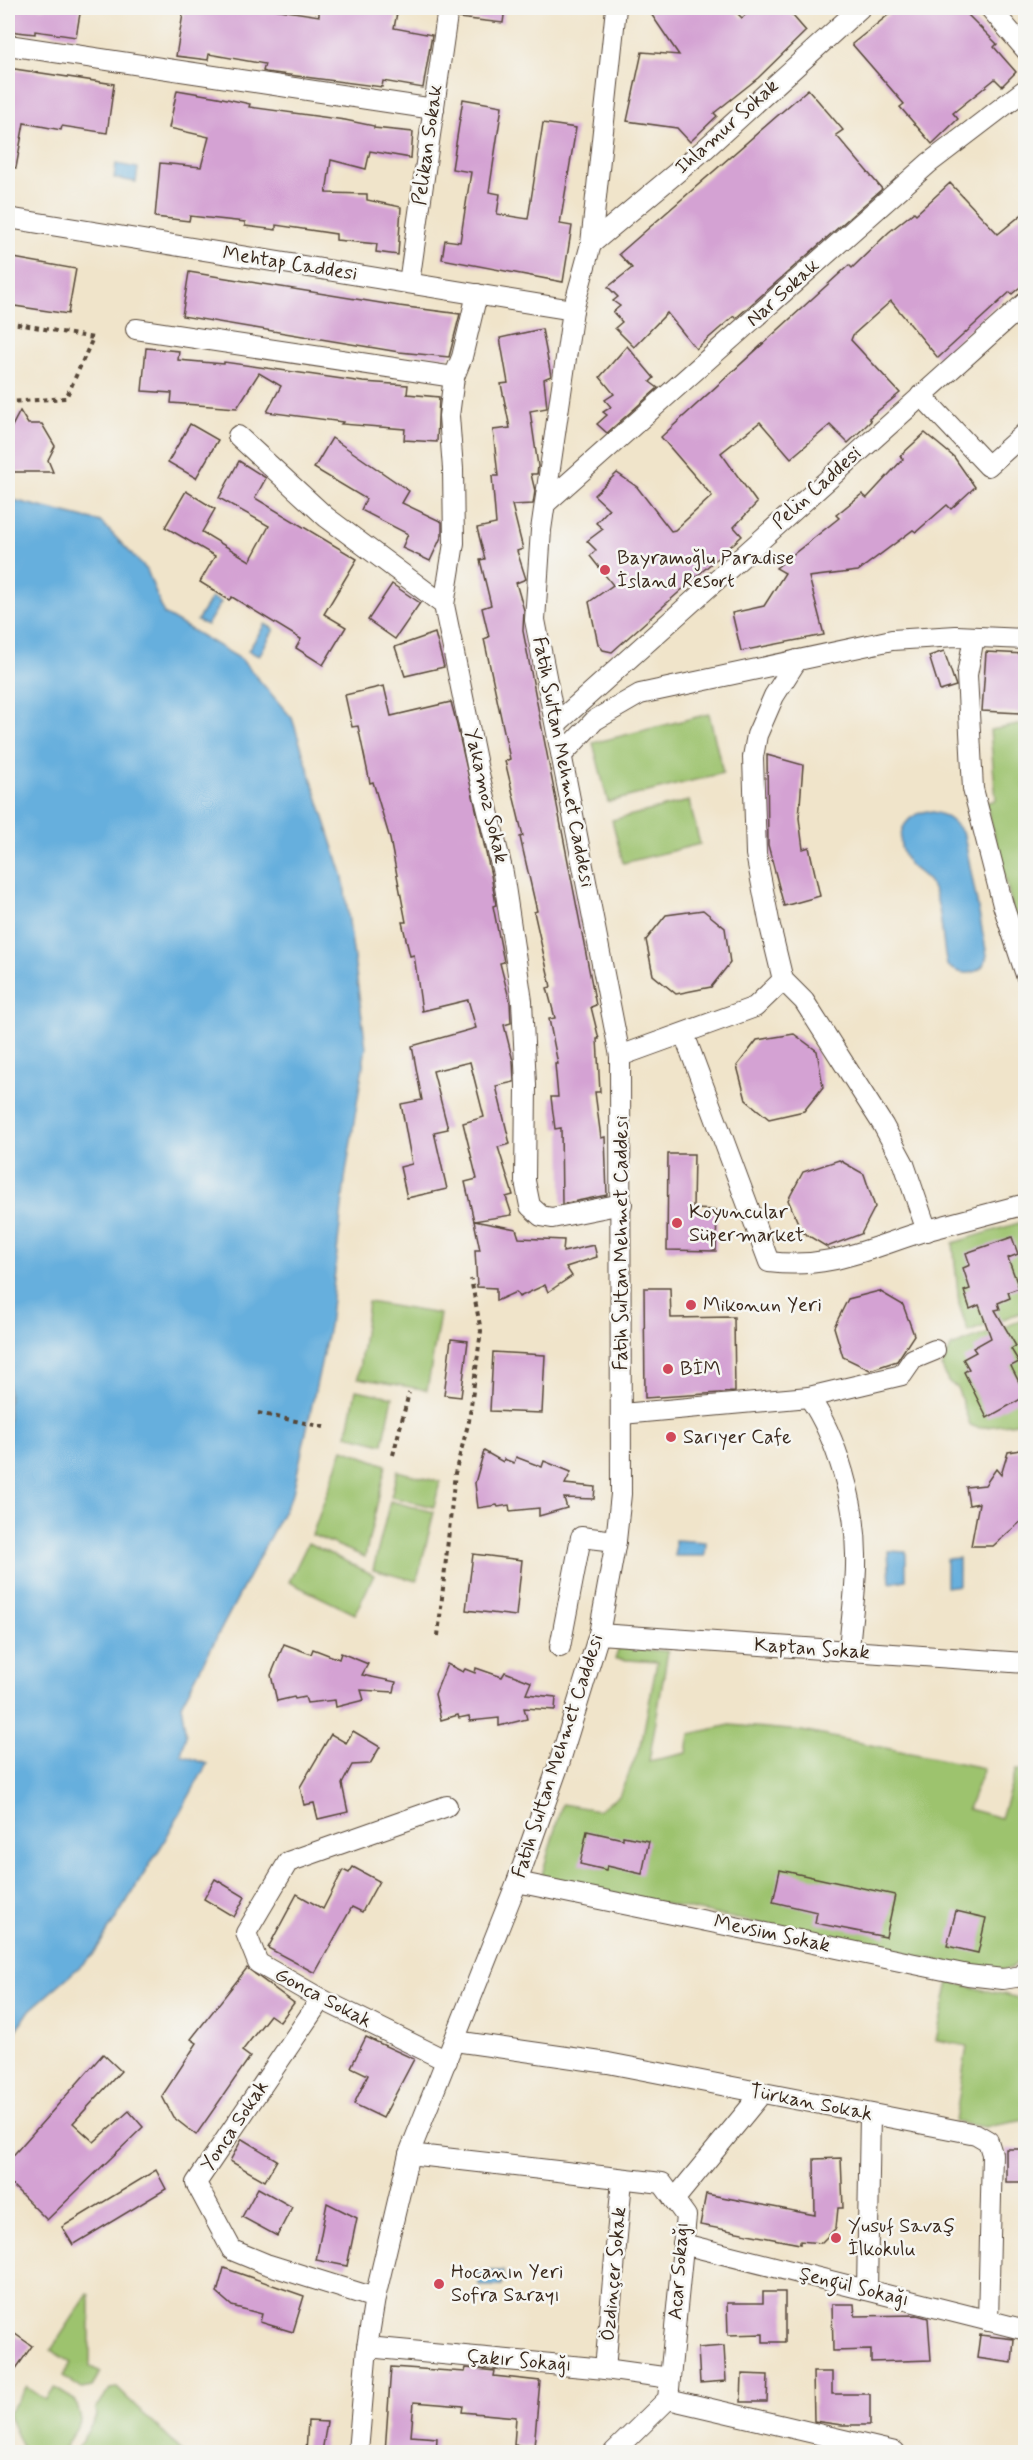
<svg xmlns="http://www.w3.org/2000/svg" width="1033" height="2460" viewBox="0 0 1033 2460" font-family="Mynerve,sans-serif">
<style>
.green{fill:#9dc36e;stroke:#6c7646;stroke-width:1.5}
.water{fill:#66afdd;stroke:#506c7e;stroke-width:1.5}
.building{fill:#d4a2d3}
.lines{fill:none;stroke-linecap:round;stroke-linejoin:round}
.minor-casing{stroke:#564638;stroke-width:22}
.path{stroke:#564638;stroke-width:4;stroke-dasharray:4.5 4.5;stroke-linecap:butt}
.minor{stroke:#fff;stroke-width:20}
.poi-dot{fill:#d1495b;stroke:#f6f6f2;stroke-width:2}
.labels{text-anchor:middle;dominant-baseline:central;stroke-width:5;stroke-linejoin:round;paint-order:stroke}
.street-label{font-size:20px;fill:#3b2a1e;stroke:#f6f6f2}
.poi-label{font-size:20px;fill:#3b2a1e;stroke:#f6f6f2;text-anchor:start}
</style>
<rect width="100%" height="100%" fill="#f6f6f2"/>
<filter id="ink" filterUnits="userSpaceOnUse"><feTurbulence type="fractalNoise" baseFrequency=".0167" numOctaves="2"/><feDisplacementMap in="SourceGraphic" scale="12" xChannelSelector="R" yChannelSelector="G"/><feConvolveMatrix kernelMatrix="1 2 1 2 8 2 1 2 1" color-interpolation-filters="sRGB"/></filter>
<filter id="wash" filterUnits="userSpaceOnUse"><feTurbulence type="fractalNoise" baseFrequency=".008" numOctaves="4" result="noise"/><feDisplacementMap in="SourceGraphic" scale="24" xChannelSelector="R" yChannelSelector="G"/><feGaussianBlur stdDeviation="1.35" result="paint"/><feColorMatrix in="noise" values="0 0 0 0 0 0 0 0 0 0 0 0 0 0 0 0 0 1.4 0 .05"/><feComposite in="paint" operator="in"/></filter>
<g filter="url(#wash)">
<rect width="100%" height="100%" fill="#f0e4ca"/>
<g class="green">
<polygon points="709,714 723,773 608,802 593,743"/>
<polygon points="1025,724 1025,957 986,803 996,800 990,730"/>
<polygon points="689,801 700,844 623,863 612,820"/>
<polygon points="1025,1221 1025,1311 968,1332 959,1304 953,1243"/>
<polygon points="368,1302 440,1314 427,1390 358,1378"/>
<polygon points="1025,1319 1025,1422 978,1428 970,1425 957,1387 948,1382 942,1367 951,1347"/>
<polygon points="356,1390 393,1397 383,1444 347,1435"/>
<polygon points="343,1449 386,1465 365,1557 312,1535"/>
<polygon points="397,1471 440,1482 434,1507 391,1497"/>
<polygon points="390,1501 434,1512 417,1581 373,1570"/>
<polygon points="308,1543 374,1575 355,1614 289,1582"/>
<polygon points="619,1648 668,1651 649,1761 687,1753 690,1734 730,1725 802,1731 984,1768 968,1809 1001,1818 1016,1770 1025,1771 1024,1957 1011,1968 993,1972 541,1878 562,1804 598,1810 619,1796 641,1745 657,1662 615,1659"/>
<polygon points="949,1982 1025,1999 1025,2120 985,2127 955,2122 967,2046 936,2040"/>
<polygon points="88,2294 90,2295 90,2366 101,2372 92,2387 82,2389 63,2376 71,2363 51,2350"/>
<polygon points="27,2387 46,2400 55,2388 76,2401 81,2420 62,2452 25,2452 8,2414"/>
<polygon points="117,2388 183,2452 75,2452 97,2416 96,2408 110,2389"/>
</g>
<g class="water">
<polygon points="116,164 138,168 136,182 114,178"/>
<polygon points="9,499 101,522 147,570 164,614 241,659 292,718 343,877 366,1047 345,1179 329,1326 293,1493 181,1705 186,1735 181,1755 207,1764 162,1845 93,1955 30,2010 8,2043"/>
<polygon points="211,598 221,602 207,625 197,621"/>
<polygon points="265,624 274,629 259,656 248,651"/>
<path d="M927,811C945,813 954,821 964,835L987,955C983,977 961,977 947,965C941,940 943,910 932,887C928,877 916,872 909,864C893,841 900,817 927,811Z"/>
<polygon points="675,1540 706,1542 705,1556 675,1556"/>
<polygon points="888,1551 906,1552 906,1580 890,1583"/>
<polygon points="959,1558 959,1585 946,1587 946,1559"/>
<polygon points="479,2271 503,2271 502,2286 479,2286"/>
</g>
<g id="blocks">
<g class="building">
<polygon points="8,8 81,8 76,37 35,31 35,34 8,31"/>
<polygon points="184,8 267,8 319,16 319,8 398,8 394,28 432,35 423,88 383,81 382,87 266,72 263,71 265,64 209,54 208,60 176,56"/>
<polygon points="460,8 505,8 503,23 459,18"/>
<polygon points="647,8 732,8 742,18 753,8 786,8 806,31 758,78 714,113 717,116 690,142 677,128 627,121 642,52 679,55"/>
<polygon points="897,8 961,8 997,44 994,47 1016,72 1002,86 995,79 953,113 958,119 932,144 900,107 904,104 852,44"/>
<polygon points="8,68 114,84 107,133 62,126 61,130 24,123 16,168 8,167"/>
<polygon points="808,89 843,130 836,135 882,189 736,318 734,316 696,349 667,313 634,347 615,328 622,322 613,312 620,306 613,301 618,297 608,287 632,268 619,254"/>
<polygon points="177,90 218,97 250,104 249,107 345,120 374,126 374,128 413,132 411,158 370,151 366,169 331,160 326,193 367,194 367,200 401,207 398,255 376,252 377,244 336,240 336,234 276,225 276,230 245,226 245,222 190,216 189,221 155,217 160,163 201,167 209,137 169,128"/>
<polygon points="463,99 502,106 489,192 500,194 497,214 528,219 543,123 576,128 560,224 572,226 563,282 442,259 445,240 460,242 471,172 452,169"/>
<polygon points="950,183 998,234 1026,211 1026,282 1012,294 1010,292 938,358 891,301 853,335 851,340 900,393 869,418 871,421 848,443 830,425 791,458 760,422 721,453 757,503 734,527 742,536 612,652 603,650 598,644 589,602 613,585 590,556 596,550 587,541 603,529 596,523 609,509 594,495 617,473 637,487 671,531 675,530 712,496 661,437 849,265 852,268 889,232 914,212 916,214"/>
<polygon points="8,257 76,269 68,314 8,305"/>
<polygon points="189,272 399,306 460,314 449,357 399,352 182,316"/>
<polygon points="542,329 551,376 544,379 547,408 530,411 538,466 537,474 531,474 535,491 533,504 512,505 523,549 517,551 526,579 516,583 524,610 523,631 596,1005 591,1007 599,1039 597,1039 600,1092 595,1092 601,1138 605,1137 607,1195 562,1204 561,1128 555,1129 551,1097 558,1097 555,1064 558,1064 549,1019 555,1018 547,988 551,987 534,912 537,911 520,837 523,836 505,761 510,759 484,639 489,637 482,608 491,605 480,560 485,559 477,528 496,524 492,476 498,476 493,430 510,428 501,384 508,383 500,338"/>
<polygon points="627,346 654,378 650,382 658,388 607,433 597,424 607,415 603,412 611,407 605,400 614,394 600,377"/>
<polygon points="146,348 179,351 178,360 224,364 224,362 363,382 408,385 407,394 439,397 437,442 404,440 405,429 341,424 343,422 267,412 281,386 259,373 237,408 171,403 172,393 142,391"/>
<polygon points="20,411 28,424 42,424 55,446 48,460 53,472 8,472 8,434"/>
<polygon points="190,424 218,440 196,478 168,462"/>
<polygon points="925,433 954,457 975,487 951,509 947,505 916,532 913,530 858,571 809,577 824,635 741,651 732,613 764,606 785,573 776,568 839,518 836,515 862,494 867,498 903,459 900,456"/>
<polygon points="332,438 409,491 402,503 442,522 442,535 430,561 402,548 408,534 361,510 366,499 314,468"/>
<polygon points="239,461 266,478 255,498 357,559 324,614 346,627 323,665 296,648 301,639 232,597 229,600 200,582 215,556 165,527 186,491 215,509 202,532 250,561 269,526 219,498"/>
<polygon points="392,584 420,603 395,639 368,620"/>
<polygon points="435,633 444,667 405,676 395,647"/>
<polygon points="944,651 956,686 940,691 929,656"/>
<polygon points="986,652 1026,654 1026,697 1020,713 982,711"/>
<polygon points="384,686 391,716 451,702 456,721 491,875 496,905 493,906 504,962 500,963 510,1002 511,1023 504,1025 513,1061 514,1082 496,1086 510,1144 498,1147 513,1195 506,1197 512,1215 474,1221 465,1182 477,1179 463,1123 484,1117 470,1062 433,1071 448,1129 434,1132 447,1189 407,1198 400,1167 412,1164 401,1104 422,1100 412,1046 476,1028 468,1000 422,1011 414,955 410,956 402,922 406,922 390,839 373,782 370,783 358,726 352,727 345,695"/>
<polygon points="767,755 803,765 799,818 803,849 809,847 820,896 784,906 768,845"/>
<polygon points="703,910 725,928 730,963 711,987 676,994 653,975 646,940 666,915"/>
<polygon points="794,1034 817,1051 823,1087 804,1111 769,1119 746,1100 737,1066 757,1040"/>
<polygon points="668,1154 694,1154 693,1209 717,1210 716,1251 667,1250"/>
<polygon points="839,1160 864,1174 875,1207 861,1234 827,1247 802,1232 788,1200 803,1172"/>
<polygon points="474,1221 516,1229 519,1238 564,1240 563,1252 594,1245 597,1257 566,1267 572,1276 548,1292 545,1285 519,1297 516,1292 496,1301 496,1288 477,1287 475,1250 480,1250"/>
<polygon points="1012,1237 1018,1254 1008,1258 1019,1288 1008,1292 1010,1298 998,1303 1000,1309 995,1310 1016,1346 1011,1349 1019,1362 1011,1366 1026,1396 987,1418 964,1372 969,1369 963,1359 976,1352 973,1348 991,1338 979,1305 970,1309 964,1291 970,1289 963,1268 970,1265 966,1253"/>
<polygon points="644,1288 670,1288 671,1318 734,1317 735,1392 645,1398"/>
<polygon points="879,1291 903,1305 914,1335 897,1361 870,1370 843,1357 834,1327 848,1299"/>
<polygon points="451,1339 468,1341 461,1397 444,1395"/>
<polygon points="493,1352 545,1355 542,1413 490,1411"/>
<polygon points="1026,1449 1026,1517 993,1546 971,1546 979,1503 969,1505 966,1487 985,1485 996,1469 1001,1475 1008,1452"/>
<polygon points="484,1451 503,1462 504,1459 514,1463 516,1457 542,1467 544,1461 571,1472 565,1484 595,1487 594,1499 564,1498 567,1508 539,1516 539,1508 510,1511 509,1505 498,1507 497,1505 478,1508 475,1483"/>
<polygon points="473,1554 522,1560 516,1616 466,1610"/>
<polygon points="284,1644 311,1654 313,1649 339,1659 341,1653 368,1664 362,1675 396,1682 394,1692 361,1690 364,1700 336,1707 335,1700 307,1703 305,1697 295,1699 294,1697 277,1701 271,1675"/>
<polygon points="447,1664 463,1672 465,1669 475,1673 476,1668 502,1677 505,1672 531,1682 526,1694 556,1697 555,1710 524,1708 527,1719 499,1726 499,1718 470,1721 469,1716 459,1718 458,1715 441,1720 435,1694"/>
<polygon points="353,1731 380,1747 370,1764 352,1765 342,1784 348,1812 318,1819 314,1803 304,1805 300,1787 331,1734 346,1743"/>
<polygon points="587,1831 623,1839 623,1836 649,1841 642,1874 607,1866 606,1870 580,1864"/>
<polygon points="353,1867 379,1881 362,1912 352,1907 315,1973 268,1948 297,1894 323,1909 343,1870 349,1873"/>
<polygon points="780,1870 895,1895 886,1937 815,1923 817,1912 773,1902"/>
<polygon points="215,1879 245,1897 234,1917 204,1899"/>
<polygon points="956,1911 986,1918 978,1953 947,1946"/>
<polygon points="247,1968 294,2003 280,2022 270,2015 242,2051 250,2057 196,2135 173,2117 162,2096 197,2043 191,2039"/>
<polygon points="366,2037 414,2059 383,2118 354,2104 368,2075 351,2067"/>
<polygon points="103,2054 121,2071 73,2123 94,2142 129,2111 143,2127 47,2220 8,2181 8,2161"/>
<polygon points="242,2139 277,2160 265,2181 230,2161"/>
<rect x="1006" y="2149" width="20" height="33"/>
<polygon points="841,2158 843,2208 838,2208 836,2228 821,2243 800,2241 800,2244 700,2225 706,2194 815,2215 814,2159"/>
<polygon points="156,2170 166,2189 73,2245 62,2227"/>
<polygon points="258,2188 292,2207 277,2236 242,2217"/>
<polygon points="327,2203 357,2218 347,2266 316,2260"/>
<polygon points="224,2268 304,2296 293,2332 260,2322 262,2314 232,2306 217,2293"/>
<polygon points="763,2292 785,2292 785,2342 763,2342 763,2334 728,2335 727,2303 763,2303"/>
<polygon points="832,2304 854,2304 855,2316 917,2315 928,2318 931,2360 871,2362 871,2350 833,2351"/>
<polygon points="8,2329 32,2346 8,2380"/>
<polygon points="980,2335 1014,2339 1012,2363 977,2358"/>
<polygon points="724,2346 726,2381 700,2383 698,2348"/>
<polygon points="391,2367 465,2372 466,2368 495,2371 494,2376 540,2381 534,2447 514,2445 516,2417 462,2412 463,2406 414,2402 411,2436 437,2438 436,2452 385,2452"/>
<polygon points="813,2372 832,2372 832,2394 870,2394 870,2425 842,2425 814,2421"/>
<polygon points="742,2374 768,2375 767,2402 741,2402"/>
<polygon points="308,2421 327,2422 322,2452 306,2452"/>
</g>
</g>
</g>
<g filter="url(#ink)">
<use href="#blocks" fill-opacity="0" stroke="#564638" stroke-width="1.5"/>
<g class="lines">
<defs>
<g id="minor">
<polyline points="990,8 1026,50"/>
<polyline points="8,45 434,109"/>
<polyline points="8,218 573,310"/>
<polyline points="591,244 705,149 860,8"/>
<polyline points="409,283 448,8"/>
<polyline points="477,294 462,357 454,377 449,416 453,469 454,543 444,605 478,770 503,873 522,1001 526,1085 525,1181 530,1206 541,1216 552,1218 622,1204"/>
<polyline points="136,329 454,377"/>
<polyline points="921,395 988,466 1026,432"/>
<polyline points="238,436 326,517 444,605"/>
<polyline points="546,503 929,163 1026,89"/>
<polyline points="974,637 967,675 973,789 1003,905 1026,975"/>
<polyline points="797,660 774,696 757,735 753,757 756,854 770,926 783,980 804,1001 883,1125 904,1164 927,1231"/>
<polyline points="556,724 1026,302"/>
<polyline points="562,755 595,720 640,694 892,640 956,636 1026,639"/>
<path d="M684,1034L769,1262C832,1270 870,1247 928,1230C961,1221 993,1213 1026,1204"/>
<polyline points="620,1056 755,1007 783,980"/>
<path d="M809,1397C837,1438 856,1504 856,1555C857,1586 851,1619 849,1651"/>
<polyline points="622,1414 809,1397 902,1375 913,1359 935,1350"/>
<polyline points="599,1634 1026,1663"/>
<polyline points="560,1647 581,1537 616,1541"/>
<polyline points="447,1806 288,1862 246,1933 258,1963 321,1999 447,2061"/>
<polyline points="517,1882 968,1975 1003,1979 1022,1976 1026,1971"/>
<polyline points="321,1999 196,2183 232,2250 266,2264 375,2298"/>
<polyline points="455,2041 608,2063 976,2134 988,2141 992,2154 988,2321"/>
<polyline points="409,2154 662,2183 686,2216 668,2399 614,2452"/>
<polyline points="674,2200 762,2093"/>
<polyline points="683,2244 1026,2330"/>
<polyline points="867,2290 870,2114"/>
<polyline points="367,2347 605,2369 670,2378"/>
<polyline points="605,2369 622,2180"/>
<polyline points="668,2399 895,2452"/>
<polyline points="358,2452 367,2347 375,2298 409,2154 517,1882 559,1764 599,1634 616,1541 621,1494 620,1056 535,620 541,530 573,310 591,244 616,8"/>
</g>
</defs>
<use href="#minor" class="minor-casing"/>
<g class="path">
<polyline points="8,322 93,338 66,398 9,402 8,405"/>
<polyline points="258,1413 324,1427"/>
<polyline points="393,1455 409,1393"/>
<polyline points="438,1636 455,1473 469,1421 481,1331 471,1279"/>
</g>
<use href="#minor" class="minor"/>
</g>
</g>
<g class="poi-dot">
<circle cx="605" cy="570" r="6"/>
<circle cx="677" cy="1223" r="6"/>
<circle cx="691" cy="1305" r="6"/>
<circle cx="668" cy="1369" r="6"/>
<circle cx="671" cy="1437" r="6"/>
<circle cx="836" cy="2238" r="6"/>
<circle cx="439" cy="2284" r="6"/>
</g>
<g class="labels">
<g class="street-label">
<text transform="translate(727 127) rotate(-42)">Ihlamur Sokak</text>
<text transform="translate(428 145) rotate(-82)">Pelikan Sokak</text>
<text transform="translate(290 264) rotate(9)">Mehtap Caddesi</text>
<text transform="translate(783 293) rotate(-42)">Nar Sokak</text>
<text transform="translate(817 488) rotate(-42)">Pelin Caddesi</text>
<text transform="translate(563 762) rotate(79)">Fatih Sultan Mehmet Caddesi</text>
<text transform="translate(486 796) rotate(77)">Yakamoz Sokak</text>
<text transform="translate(621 1243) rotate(-90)">Fatih Sultan Mehmet Caddesi</text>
<text transform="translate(812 1649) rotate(4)">Kaptan Sokak</text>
<text transform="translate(558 1756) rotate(-72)">Fatih Sultan Mehmet Caddesi</text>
<text transform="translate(772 1934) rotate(12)">Mevsim Sokak</text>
<text transform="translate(323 1998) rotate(28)">Gonca Sokak</text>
<text transform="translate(811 2103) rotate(11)">Türkan Sokak</text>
<text transform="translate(235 2126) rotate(-56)">Yonca Sokak</text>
<text transform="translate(679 2271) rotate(-86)">Acar Sokağı</text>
<text transform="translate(614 2274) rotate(-85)">Özdinçer Sokak</text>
<text transform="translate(854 2287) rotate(14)">Şengül Sokağı</text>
<text transform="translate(519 2361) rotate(5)">Çakır Sokağı</text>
</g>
<g class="poi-label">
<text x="617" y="558">Bayramoğlu Paradise<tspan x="617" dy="23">İsland Resort</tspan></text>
<text x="689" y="1212">Koyuncular<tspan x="689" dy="23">Süpermarket</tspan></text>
<text x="703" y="1305">Mikonun Yeri</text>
<text x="680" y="1369">BİM</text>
<text x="683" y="1437">Sarıyer Cafe</text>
<text x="848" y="2226">Yusuf Savaş<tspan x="848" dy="23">İlkokulu</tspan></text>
<text x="451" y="2272">Hocanın Yeri<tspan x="451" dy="23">Sofra Sarayı</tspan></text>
</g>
</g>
<rect width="1033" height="2460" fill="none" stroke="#f6f6f2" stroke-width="30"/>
</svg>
